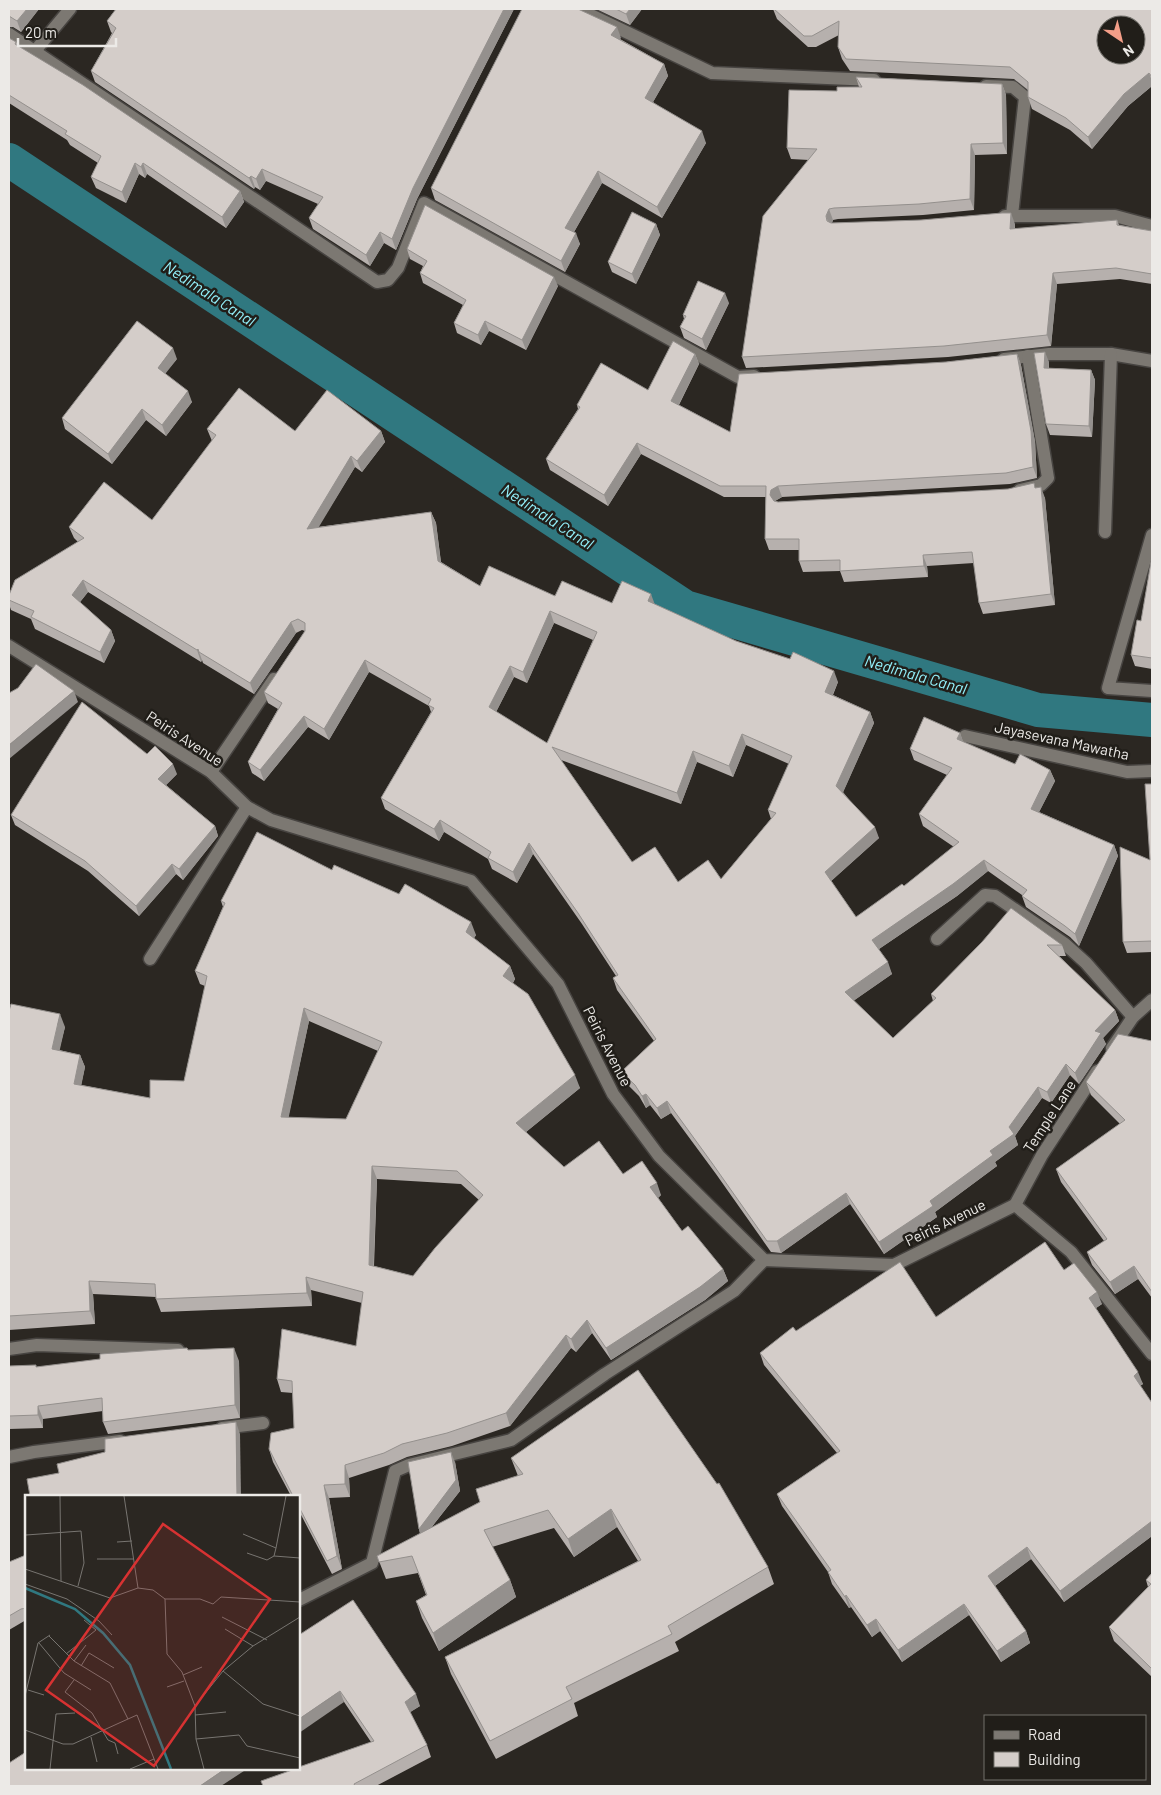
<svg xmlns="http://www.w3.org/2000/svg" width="1161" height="1795" viewBox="0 0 1161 1795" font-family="Barlow,sans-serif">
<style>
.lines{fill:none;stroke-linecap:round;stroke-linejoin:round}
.canal{stroke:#307880;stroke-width:34}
.lane-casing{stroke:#474441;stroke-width:15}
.street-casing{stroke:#474441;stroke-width:15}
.secondary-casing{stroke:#474441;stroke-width:15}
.lane{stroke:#7c7872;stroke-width:12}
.street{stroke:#7c7872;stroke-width:12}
.secondary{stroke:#7c7872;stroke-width:12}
.wall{fill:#b6b0ad;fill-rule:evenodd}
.shaded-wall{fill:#94908d}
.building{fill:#d4cdc9;stroke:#94908d;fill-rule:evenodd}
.labels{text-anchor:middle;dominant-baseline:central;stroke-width:5;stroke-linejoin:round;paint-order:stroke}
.street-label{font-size:15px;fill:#eceae7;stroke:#211e19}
.water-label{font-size:16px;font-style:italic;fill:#93f0fa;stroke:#211e19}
.inset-river{fill:none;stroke:#307880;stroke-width:2.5}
.inset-road{fill:none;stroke:#787571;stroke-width:1}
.view{fill:#d73232;fill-opacity:0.15;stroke:#d73232;stroke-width:2.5}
.inset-edge{fill:none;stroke:#eceae7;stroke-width:2.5}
</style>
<rect width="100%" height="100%" fill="#2b2722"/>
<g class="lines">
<polyline class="canal" points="9,160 685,607 1038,710 1152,720"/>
<defs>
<polyline id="lane" points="937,939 985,895 995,896 1065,944 1086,963 1133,1017"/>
<g id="street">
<polyline points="578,9 712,73 874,80"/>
<polyline points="9,34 377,282 388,280 398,268 424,203 738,377 754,376"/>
<polyline points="34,52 70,9"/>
<polyline points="986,86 1013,87 1025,97 1012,215"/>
<polyline points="1005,216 1115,216 1152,226"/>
<polyline points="1004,359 1049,354 1111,354 1152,361"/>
<polyline points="1020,490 1041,485 1048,478 1028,356"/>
<polyline points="1105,532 1111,354"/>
<polyline points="1152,535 1108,688 1152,691"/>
<polyline points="965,736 1127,772 1152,771"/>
<polyline points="211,772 274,679"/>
<polyline points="150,959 247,807"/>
<polyline points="1112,1048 1133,1017 1152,1000"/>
<polyline points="1015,1205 1042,1155 1097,1071"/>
<polyline points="9,1349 37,1345 178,1350"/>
<polyline points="222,1428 263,1423"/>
<polyline points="9,1457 34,1452 120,1441"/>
<polyline points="299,1600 372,1563 395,1471 409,1465 511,1440 605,1374 734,1291 764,1260"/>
</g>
<polyline id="secondary" points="9,646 211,772 247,807 271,820 471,881 558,984 613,1094 659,1156 764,1260 894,1265 1015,1205 1071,1252 1152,1354"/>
</defs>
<use href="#lane" class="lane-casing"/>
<use href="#street" class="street-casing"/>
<use href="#secondary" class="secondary-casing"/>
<use href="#lane" class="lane"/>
<use href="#street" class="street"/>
<use href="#secondary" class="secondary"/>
</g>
<g class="wall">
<polygon points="9,9 39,9 21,32 13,27 9,27"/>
<polygon points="116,9 514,9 417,199 396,250 384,243 370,266 313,229 309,218 318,204 266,181 260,190 255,187 254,189 95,82 91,71 112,33 111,32 107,21"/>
<polygon points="596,9 642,9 630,25"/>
<polygon points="773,9 1152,9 1152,86 1128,106 1092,149 1070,130 1032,109 1028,97 1028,90 1014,79 850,71 842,59 838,47 839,35 816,47 808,47 777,19"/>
<polygon points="9,38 16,42 18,46 240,191 244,202 226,228 147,174 145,178 139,174 126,203 96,188 91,177 98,163 70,145 67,140 9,103"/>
<polygon points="621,38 620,39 664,64 668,76 653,102 706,143 662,218 602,183 574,232 580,244 565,272 435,200 431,188"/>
<polygon points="856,77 1002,84 1006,95 1007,154 975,155 974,210 923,215 838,219 833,220 832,223 1015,224 1015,229 1117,220 1119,225 1152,231 1152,284 1120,279 1057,284 1051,346 948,357 746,368 742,357 809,160 791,159 787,148 837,91 859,87"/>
<polygon points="656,224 660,235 636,284 612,272 608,262"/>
<polygon points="407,249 558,286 526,350 489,331 481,345 457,333 454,323 463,305 423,283 420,273 423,266 410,259"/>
<polygon points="729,303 706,350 684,338 680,327 684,319 683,315"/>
<polygon points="1034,353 1049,362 1049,368 1091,370 1095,380 1092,437 1050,435 1046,424"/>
<polygon points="695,354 699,364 679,405 730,432 946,362 1017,354 1021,365 1035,442 1037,478 1010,484 782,497 775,501 778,502 1036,488 1045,498 1055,605 983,614 979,603 974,563 927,566 928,577 844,582 840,571 803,572 799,561 799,550 769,550 765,539 766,497 724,497 641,454 608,506 550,470 546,459 578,409 577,405 648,390"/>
<polygon points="177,359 165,373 192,402 166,436 146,420 112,464 65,429 62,418"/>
<path d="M207,429L295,431H381L385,442L362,472L355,467L318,527L431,512L436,523L441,562L480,586L612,603L654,604L736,641L838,682L833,695L870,712L874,723L843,792L879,838L831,881L856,917L904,886L954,847L923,826L919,814L947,775L914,760L910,749L960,733L963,742L1015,764L1050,770L1055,781L1039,812L1114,845L1118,856L1079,946L1070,937L1026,907L1022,896V895L988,871L957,896L879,949L892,974L853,1001L893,1038L933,1001L931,994L982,942L1062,945L1066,956H1059L1115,1010L1119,1021L1103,1038L1106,1044L1079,1084L1070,1075L1051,1103L1042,1098L1015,1136L1018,1145L995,1162L997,1166L935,1212L937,1217L884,1254L850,1204L781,1253L771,1252L716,1174L671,1113L661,1119L650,1105L646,1108L639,1096L626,1083L621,1072L654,1041L617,990L613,978L616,976L582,924L533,854L517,883L492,869L488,859L444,832L439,841L385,809L381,798L431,712L429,706L369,672L329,740L308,727L264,781L252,773L248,762L278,709L268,703L264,692L305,631L302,630L296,633L254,694L203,663L202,660L201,662L88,592L80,602L111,630L115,641L104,663L35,629L31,619L11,610L9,604V595L78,542L74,538L69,527L152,520L212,441ZM554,623L593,640L547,743L496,712L514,677L527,683ZM746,745L789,764L768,810L771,819L721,879L678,882L632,862L561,760L681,804L697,762L733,777Z"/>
<polygon points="1152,556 1152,669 1135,666 1131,655 1141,621"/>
<polygon points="177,774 166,785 215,826 218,836 183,880 176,874 139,916 88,871 15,825 11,815"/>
<polygon points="1152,784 1152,952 1127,953 1123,942 1150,860"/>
<path d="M332,870L476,935L474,938L510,966L515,979L513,983L580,1088L526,1132L564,1167L623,1174L661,1195L658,1198L682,1231L723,1269L728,1281L705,1300L611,1360L592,1333L576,1352L571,1348L510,1426L452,1446L407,1457L389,1465L349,1478L350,1497L329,1498L342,1569L332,1574L299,1511V1496H291L273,1462L269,1449L294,1428L293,1393L281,1392L277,1379L356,1346L362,1303L311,1290L312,1306L161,1312L156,1299V1297L93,1294L95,1324L9,1330V1011L65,1027L59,1050L80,1055L85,1067L81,1085L150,1098L184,1081L205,986L200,984L195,971L223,907L221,901ZM309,1021L378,1051L346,1119L288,1118ZM377,1179L461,1184L479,1200L413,1276L374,1266Z"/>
<polygon points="1152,1041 1152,1298 1138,1279 1115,1294 1092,1265 1087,1252 1104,1241 1061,1182 1056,1169 1120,1124 1091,1095 1086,1082"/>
<polygon points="1064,1270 1102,1304 1096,1308 1143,1384 1140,1386 1152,1403 1152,1536 1064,1602 1031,1559 995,1586 1026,1631 1030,1643 1001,1662 969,1615 902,1662 880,1631 872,1637 851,1607 849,1608 832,1584 828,1572 782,1506 777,1494 837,1453 764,1365 760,1353 796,1331 936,1317"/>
<polygon points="188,1350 239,1361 240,1418 108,1434 103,1422 103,1411 43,1419 43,1428 9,1429 9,1366 37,1367"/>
<polygon points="511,1458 768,1567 774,1584 675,1642 679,1651 574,1703 578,1716 496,1759 451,1674 445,1657 638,1561 617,1527 574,1557 554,1528 492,1547 510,1580 516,1597 439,1651 422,1618 416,1601 426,1595 418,1573 386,1579 377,1556 420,1534 419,1529 455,1462 460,1491 431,1528 480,1502 518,1476"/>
<polygon points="26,1555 26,1620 9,1630 9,1562"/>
<polygon points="1152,1573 1152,1677 1114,1641 1109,1627 1148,1587 1146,1580"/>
<polygon points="299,1635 420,1706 410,1712 427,1745 431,1757 376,1786 263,1786 371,1742"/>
</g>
<g class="shaded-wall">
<polygon points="27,9 39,9 21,32 17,21"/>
<polygon points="504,9 514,9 417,199 396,250 392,239 413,188"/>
<polygon points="630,9 642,9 630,25 626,14"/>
<polygon points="617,27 621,38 615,46 611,35"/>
<polygon points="664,64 668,76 649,109 645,98"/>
<polygon points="1149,73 1152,81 1152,86 1128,106 1092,149 1088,137 1124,94"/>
<polygon points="1002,84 1006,95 1007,154 1003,143"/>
<polygon points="702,131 706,143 662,218 657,207"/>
<polygon points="971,144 975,155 974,210 970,199"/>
<polygon points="135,163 139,174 126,203 122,192"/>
<polygon points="143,163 147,174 145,178 141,167"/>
<polygon points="262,169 266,181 260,190 256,179"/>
<polygon points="598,171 602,183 570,239 565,228"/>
<polygon points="251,176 255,187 254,189 249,178"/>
<polygon points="240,191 244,202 226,228 222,217"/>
<polygon points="829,209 833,220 830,227 826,216"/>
<polygon points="1011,213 1015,224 1014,240 1010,229"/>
<polygon points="656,224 660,235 636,284 632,274"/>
<polygon points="380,232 384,243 370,266 366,255"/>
<polygon points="576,233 580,244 565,272 561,261"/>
<polygon points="1053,273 1057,284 1051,346 1047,335"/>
<polygon points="554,277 558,286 526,350 522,340"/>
<polygon points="725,293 729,303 706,350 702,339"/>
<polygon points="485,321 489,331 481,345 478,335"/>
<polygon points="173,348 177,359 162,378 158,368"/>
<polygon points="1045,352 1049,362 1048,378 1044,368"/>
<polygon points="695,354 699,364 675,412 671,401"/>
<polygon points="1017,354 1021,365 1035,442 1037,478 1033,467"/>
<polygon points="1091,370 1095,380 1092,437 1089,426"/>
<polygon points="188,391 192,402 166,436 162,425"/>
<polygon points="142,409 146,420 112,464 108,454"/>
<polygon points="381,431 385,442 362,472 357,461"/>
<polygon points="637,443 641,454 608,506 604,495"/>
<polygon points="351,456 355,467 311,540 307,529"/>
<polygon points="778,486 782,497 775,501 774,506 770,495 771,490"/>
<polygon points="1041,487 1045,498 1055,605 1051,594"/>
<polygon points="431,512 436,523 442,572 438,561"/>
<polygon points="923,555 927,566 928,577 924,566"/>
<polygon points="83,580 88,592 77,606 72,595"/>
<polygon points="651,594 655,605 648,601"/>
<polygon points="550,611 554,623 527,683 523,672"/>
<polygon points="291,622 296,633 254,694 250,683"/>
<polygon points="111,630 115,641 104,663 100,652"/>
<polygon points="198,649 202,660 201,662 197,650"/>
<polygon points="365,660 369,672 329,740 324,729"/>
<polygon points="510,666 514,677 493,718 489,707"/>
<polygon points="834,671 838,682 829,703 825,692"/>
<polygon points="74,691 78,702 9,759 9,745"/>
<polygon points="870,712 874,723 841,797 836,786"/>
<polygon points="304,716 308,727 264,781 260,770"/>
<polygon points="960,733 964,744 957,739"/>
<polygon points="742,734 746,745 733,777 729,766"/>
<polygon points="693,751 697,762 681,804 677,793"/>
<polygon points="173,764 177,774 162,789 158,779"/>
<polygon points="1050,770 1055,781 1035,820 1031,809"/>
<polygon points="440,820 444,832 439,841 434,829"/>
<polygon points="215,826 218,836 183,880 179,869"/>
<polygon points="875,827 879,838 829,883 825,872"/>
<polygon points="529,843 533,854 517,883 513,872"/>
<polygon points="1114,845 1118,856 1079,946 1075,934"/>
<polygon points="984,860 988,871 957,896 876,951 872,940"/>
<polygon points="172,864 176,874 139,916 136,906"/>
<polygon points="471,922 476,935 470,945 466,932"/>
<polygon points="888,962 892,974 849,1004 845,992"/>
<polygon points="510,966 515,979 508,989 503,976"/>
<polygon points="304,1008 309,1021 286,1130 281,1117"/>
<polygon points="1115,1010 1119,1021 1103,1038 1106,1044 1079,1084 1075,1073 1095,1031"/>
<polygon points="60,1014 65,1027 57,1062 52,1049"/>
<polygon points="80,1055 85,1067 79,1097 74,1084"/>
<polygon points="1066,1064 1070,1075 1051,1103 1047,1092"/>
<polygon points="575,1075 580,1088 521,1136 516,1123"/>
<polygon points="1038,1087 1042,1098 1015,1136 1018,1145 995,1162 997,1166 935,1212 937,1217 884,1254 879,1242 990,1151 1009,1127"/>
<polygon points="646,1094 650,1105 646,1108 642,1096"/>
<polygon points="667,1101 671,1113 661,1119 657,1108"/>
<polygon points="372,1166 377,1179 373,1278 369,1265"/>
<polygon points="657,1183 661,1195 655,1200 650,1187"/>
<polygon points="846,1193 850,1204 781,1253 777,1241"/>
<polygon points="1134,1266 1138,1279 1115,1294 1110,1282"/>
<polygon points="723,1269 728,1281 705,1300 611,1360 606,1348"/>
<polygon points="306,1277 311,1290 312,1306 307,1293"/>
<polygon points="89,1281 93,1294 95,1324 90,1311"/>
<polygon points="1097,1292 1102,1304 1093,1310 1089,1298"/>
<polygon points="587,1320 592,1333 576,1352 571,1339"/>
<polygon points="566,1335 571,1348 510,1426 506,1413"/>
<polygon points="234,1348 239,1361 240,1418 235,1405"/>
<polygon points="1138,1372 1143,1384 1138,1387 1134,1376"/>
<polygon points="38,1406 43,1419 43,1428 38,1415"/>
<polygon points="236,1422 240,1434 241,1496 237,1496"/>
<polygon points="451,1452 455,1462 460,1491 422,1539 419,1529"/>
<polygon points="345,1465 349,1478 350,1497 345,1484"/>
<polygon points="324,1485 329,1498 342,1569 337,1556"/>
<polygon points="611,1509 617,1527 574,1557 568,1539"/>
<polygon points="1152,1521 1152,1536 1064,1602 1060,1591"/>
<polygon points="1027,1547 1031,1559 992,1588 988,1576"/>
<polygon points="510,1580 516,1597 439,1651 433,1633"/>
<polygon points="846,1595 851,1607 849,1608 845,1597"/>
<polygon points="964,1604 969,1615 902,1662 898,1650"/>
<polygon points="876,1619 880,1631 872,1637 867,1625"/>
<polygon points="1026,1631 1030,1643 1001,1662 997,1651"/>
<polygon points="340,1691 344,1702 299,1733 299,1719"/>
<polygon points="416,1694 420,1706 409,1713 405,1702"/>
<polygon points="225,1769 247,1769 221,1786 200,1786"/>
</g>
<g class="building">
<polygon points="9,9 27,9 17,21 9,16"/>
<polygon points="116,9 504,9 413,188 392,239 380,232 366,255 309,218 323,197 262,169 256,179 251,176 249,178 91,71 116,28 107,21"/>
<polygon points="522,9 578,9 617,27 611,35 664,64 645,98 702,131 657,207 598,171 565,228 576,233 561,261 431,188"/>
<polygon points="616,9 630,9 626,14"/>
<path d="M774,9H1152V77L1149,73L1124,94L1088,137L1066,118L1028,97V82L1010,67L846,59L838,47L839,21L812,36H804ZM1106,25H1136V55H1106Z"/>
<polygon points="9,38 16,42 15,44 83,85 240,191 222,217 143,163 141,167 135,163 122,192 91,177 101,156 65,134 67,131 9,95"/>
<polygon points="856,77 1002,84 1003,143 971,144 970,199 919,204 834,208 829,209 826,216 827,221 831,223 921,220 1002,213 1011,213 1010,229 1117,220 1117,225 1152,231 1152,274 1116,268 1053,273 1047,335 944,346 742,357 763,216 817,149 787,148 789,90 837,91 837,87 862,87"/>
<polygon points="425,205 554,277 522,340 485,321 478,335 454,323 466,300 420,273 427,261 407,249"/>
<polygon points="632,212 656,224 632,274 608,262"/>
<polygon points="698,281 725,293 702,339 680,327 686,316 683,315"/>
<polygon points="137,321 173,348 158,368 188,391 162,425 142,409 108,454 62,418"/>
<polygon points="673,341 695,354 671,401 730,432 739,374 946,362 1017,354 1031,431 1033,467 1006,473 778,486 771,490 770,495 774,501 778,502 1008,489 1034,483 1035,488 1041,487 1051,594 979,603 972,552 923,555 924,566 840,571 840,560 799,561 799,539 765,539 766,486 720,486 637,443 604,495 546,459 580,407 577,405 601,363 648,390"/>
<polygon points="1045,352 1044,368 1091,370 1089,426 1046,424 1034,353"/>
<path d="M239,388L295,431L327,390L381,431L357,461L351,456L307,529L431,512L438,561L480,586L489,566L555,596L562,581L612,603L622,581L651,594L648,601L736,641L790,659L793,652L834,671L825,692L870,712L836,786L875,827L825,872L856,917L902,884L904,886L959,842L919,814L952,768L910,749L924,717L960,733L957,739L1015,764L1020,754L1050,770L1031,809L1114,845L1075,934L1065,926L1022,896L1027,890L984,860L953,884L872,940L888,962L845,992L893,1038L936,998L931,994L982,942L1011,908L1062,945H1047L1115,1010L1095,1031L1101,1033L1075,1073L1066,1064L1047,1092L1038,1087L1009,1127L1014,1134L990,1151L993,1155L930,1201L933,1206L879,1242L846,1193L777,1241H767L712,1163L667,1101L657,1108L646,1094L642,1096L635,1085L621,1072L656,1039L613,978L618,975L578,913L529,843L513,872L488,858L491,852L440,820L434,829L381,798L434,708L428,705L431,699L365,660L324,729L304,716L260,770L248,762L282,703L264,692L305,631V623L298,619L291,622L250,683L199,652L198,649L197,650L83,580L72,595L111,630L100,652L31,617L34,611L9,600V595L15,580L84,538L69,527L104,482L152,520L216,435L207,429ZM550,611L597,632L547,743L489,707L510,666L523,672ZM742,734L792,756L768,810L776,813L721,879L708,860L678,882L655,847L632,862L552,747L677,793L693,751L729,766Z"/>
<polygon points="1152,556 1152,658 1131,655 1137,620 1141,621"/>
<polygon points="36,664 74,691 9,745 9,693 18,688"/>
<polygon points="82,702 147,754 155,746 173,764 158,779 215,826 179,869 172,864 136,906 85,861 11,815"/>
<polygon points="1145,784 1152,784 1152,941 1123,942 1120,847 1150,860"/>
<path d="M257,832L332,870L334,865L399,894L405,884L471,922L466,932L510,966L503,976L528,994L575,1075L516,1123L564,1167L599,1141L623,1174L642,1161L657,1183L650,1187L682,1231L688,1226L723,1269L700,1287L606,1348L587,1320L571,1339L566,1335L506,1413L447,1433L402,1444L384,1453L345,1465V1484L324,1485L337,1556L327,1561L299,1507V1496H293L269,1449L271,1433L294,1428L292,1381L277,1379L282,1329L356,1346L363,1292L306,1277L307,1293L156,1299L155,1284L89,1281L90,1311L9,1316V1011L11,1004L60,1014L52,1049L80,1055L74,1084L150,1098V1080L184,1081L207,976L195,971L225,903L221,901ZM304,1008L382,1042L346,1119L281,1117ZM372,1166L457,1171L483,1195L435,1248L413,1276L369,1265Z"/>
<polygon points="1118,1034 1152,1041 1152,1292 1134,1266 1110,1282 1087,1252 1107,1239 1056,1169 1125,1120 1086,1082"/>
<polygon points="1045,1242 1064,1270 1074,1263 1097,1292 1089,1298 1138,1372 1134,1376 1152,1403 1152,1521 1060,1591 1027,1547 988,1576 1026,1631 997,1651 964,1604 898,1650 876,1619 867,1625 846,1595 845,1597 828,1572 831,1570 777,1494 840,1451 760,1353 793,1327 796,1331 900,1262 936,1317"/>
<polygon points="187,1348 188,1350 234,1348 235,1405 103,1422 102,1398 38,1406 38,1415 9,1416 9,1366 36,1365 36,1367 100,1359 100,1354"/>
<polygon points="638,1370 717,1484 719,1483 768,1567 668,1626 672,1634 566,1687 572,1699 490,1741 445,1657 641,1560 611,1509 568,1539 548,1510 484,1530 510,1580 433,1633 416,1601 427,1595 412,1556 379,1562 377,1556 480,1502 476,1489 523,1474 511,1458"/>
<polygon points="236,1422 237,1496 239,1496 30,1496 27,1479 59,1473 57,1464 105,1452 105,1439"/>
<polygon points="451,1452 456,1480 419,1529 408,1462"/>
<polygon points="26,1555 26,1608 21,1609 9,1616 9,1562"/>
<polygon points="1152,1573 1152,1669 1109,1627 1151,1584 1146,1580"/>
<polygon points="353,1600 416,1694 405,1702 427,1745 354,1784 355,1786 263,1786 261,1781 295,1769 299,1769 299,1767 374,1741 340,1691 299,1719 299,1635"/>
<polygon points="26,1752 26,1769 225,1769 200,1786 9,1786 9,1763"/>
</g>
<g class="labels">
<g class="street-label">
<text transform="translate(185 738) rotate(33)">Peiris Avenue</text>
<text transform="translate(1062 740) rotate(12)">Jayasevana Mawatha</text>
<text transform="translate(608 1046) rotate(63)">Peiris Avenue</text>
<text transform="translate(1049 1116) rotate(-57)">Temple Lane</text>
<text transform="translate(945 1222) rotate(-26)">Peiris Avenue</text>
</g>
<g class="water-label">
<text transform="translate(210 293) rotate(33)">Nedimala Canal</text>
<text transform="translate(548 516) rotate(33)">Nedimala Canal</text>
<text transform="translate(916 674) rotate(16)">Nedimala Canal</text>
</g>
</g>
<g transform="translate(25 1495)">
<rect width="275" height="275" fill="#2b2722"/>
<path class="inset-river" d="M0,93L50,114L78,138L105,170L146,274"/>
<path class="inset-road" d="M35,1L36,86M99,1L113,93M0,29V64M218,39L251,53L249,61L275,63M1,40L56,36L59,68L53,91M92,47L107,46M251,53L261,1M222,58L242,65L249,61M72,64H109M0,74L85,103L113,93M0,89L42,104L74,126L87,140M113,93L128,95L140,104L142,159L157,177L170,211M140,104H175L188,109L196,102L275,107M197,122L242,145M200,134L228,151M24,141L49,166L85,188L103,224L112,220L133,274M14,148L39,178L66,195M41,159L71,135L59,125M49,166L61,150M56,171L64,158L89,173M198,176L238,209L275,221M158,180L177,172M49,185L40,197L67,218L83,245L90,248L93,259M142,192L159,186M3,195L19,200M0,201L13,148L25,140M170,220L201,217M0,235L38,249H48L103,224M66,242L72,267M171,244L214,240L222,251L275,263M25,274L31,219L50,218M105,274L129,264M179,274L171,244L170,211L198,176L228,151L275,122"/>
<path class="view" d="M138,29L245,104L129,271L21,195Z"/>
<rect width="275" height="275" class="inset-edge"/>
</g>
<rect width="1161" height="1795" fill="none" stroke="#eceae7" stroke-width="20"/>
<rect x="984" y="1715" width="162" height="65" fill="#211e19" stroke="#72706b"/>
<rect x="994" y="1731" width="25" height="8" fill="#7c7872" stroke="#72706b"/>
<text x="1028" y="1740" font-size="15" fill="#eceae7">Road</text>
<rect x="994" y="1752" width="25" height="15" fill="#d4cdc9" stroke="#72706b"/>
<text x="1028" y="1765" font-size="15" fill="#eceae7">Building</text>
<g transform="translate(1121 40) rotate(145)"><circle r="24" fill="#211e19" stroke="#72706b"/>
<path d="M0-4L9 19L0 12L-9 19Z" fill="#f49e88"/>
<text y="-8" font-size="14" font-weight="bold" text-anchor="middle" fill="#eceae7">N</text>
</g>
<path d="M18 38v8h98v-8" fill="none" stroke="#eceae7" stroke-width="2.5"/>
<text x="25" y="38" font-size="15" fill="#eceae7" stroke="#211e19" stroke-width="4" paint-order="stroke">20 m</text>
</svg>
